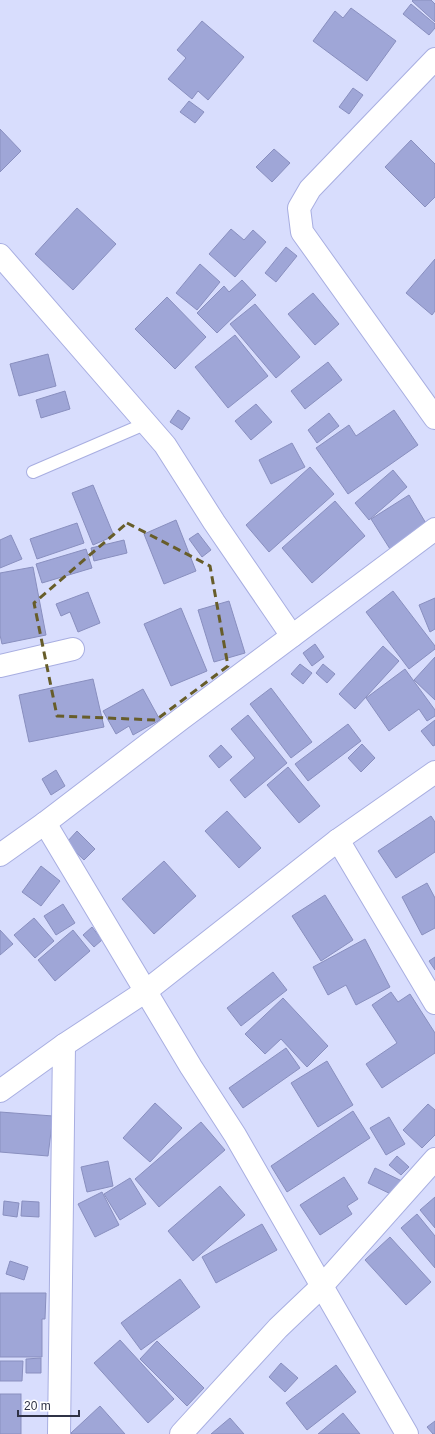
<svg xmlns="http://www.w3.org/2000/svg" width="435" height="1434" viewBox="0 0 435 1434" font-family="Helvetica,sans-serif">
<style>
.building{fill:#9fa6d7;stroke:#898fbf}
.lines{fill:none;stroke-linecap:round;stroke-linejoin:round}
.service-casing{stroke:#a8aee1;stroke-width:14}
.minor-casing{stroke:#a8aee1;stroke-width:24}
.service{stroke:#fff;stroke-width:12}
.minor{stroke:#fff;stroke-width:22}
.marked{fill:none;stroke:#675d2a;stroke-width:3;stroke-dasharray:8 5;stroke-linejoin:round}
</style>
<rect width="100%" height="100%" fill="#d8ddfd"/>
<g class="building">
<polygon points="413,0 431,0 435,4 435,22 412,1"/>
<polygon points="411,4 435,24 435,28 429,35 403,14"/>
<polygon points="351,8 396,41 367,81 313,41 335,11 343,18"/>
<polygon points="202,21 244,57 208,100 198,91 192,99 168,79 186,58 177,50"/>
<polygon points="353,88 363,95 349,114 339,107"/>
<polygon points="189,101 204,112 195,123 180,112"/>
<polygon points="0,129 21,151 0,172"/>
<polygon points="411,140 435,164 435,197 425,207 385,167"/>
<polygon points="274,149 290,163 272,182 256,167"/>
<polygon points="77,208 116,244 73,290 35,254"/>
<polygon points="231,229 244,240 253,230 266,242 235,277 209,254"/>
<polygon points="286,247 297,256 276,282 265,273"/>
<polygon points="435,259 435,311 432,315 406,293"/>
<polygon points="200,264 220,282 197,310 176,293"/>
<polygon points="242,280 256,295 217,333 197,313 224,286 229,292"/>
<polygon points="313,293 339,324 315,345 288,314"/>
<polygon points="167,297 206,337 175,369 135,329"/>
<polygon points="255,304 300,357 276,378 230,324"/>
<polygon points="235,335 268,376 228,408 195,367"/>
<polygon points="48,354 56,386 19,396 10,364"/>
<polygon points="328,362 342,380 305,409 291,391"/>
<polygon points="65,391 70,409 41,418 36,400"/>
<polygon points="256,404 272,422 251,440 235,421"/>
<polygon points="178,410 190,418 182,430 170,422"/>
<polygon points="394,410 418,445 348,494 316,448 349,425 356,436"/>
<polygon points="329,413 339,426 317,443 308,430"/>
<polygon points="292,443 305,467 271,484 259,460"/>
<polygon points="310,467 334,494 269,552 246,525"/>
<polygon points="393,470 407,487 369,520 355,503"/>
<polygon points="93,485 114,536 93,545 72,493"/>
<polygon points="409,495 427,525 390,549 371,519"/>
<polygon points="335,501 365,536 312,583 282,548"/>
<polygon points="176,520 196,571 164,584 144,534"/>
<polygon points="77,523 84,543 37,559 30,539"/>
<polygon points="198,533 211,550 202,557 189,539"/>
<polygon points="11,535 22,559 0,568 0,540"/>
<polygon points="124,540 127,553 94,561 91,548"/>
<polygon points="86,549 92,568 42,583 36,564"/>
<polygon points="33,567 46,635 2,644 0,635 0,573"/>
<polygon points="393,591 435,646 435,649 409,669 366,612"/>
<polygon points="88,592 100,623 78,632 70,612 61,616 56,604"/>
<polygon points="435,598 435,629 430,632 419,605"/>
<polygon points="229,601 245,653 214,662 198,610"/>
<polygon points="181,608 207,671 171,686 144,624"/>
<polygon points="315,644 324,657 312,666 303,653"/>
<polygon points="383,646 399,661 355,709 339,694"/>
<polygon points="435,657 435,700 414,680"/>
<polygon points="300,664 312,673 303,684 291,674"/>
<polygon points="323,664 335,674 327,683 316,673"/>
<polygon points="405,669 435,710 435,716 427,721 419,709 389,731 366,698"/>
<polygon points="93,679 104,727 29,742 19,695"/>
<polygon points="271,688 312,742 291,758 250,704"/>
<polygon points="143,689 160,720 133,735 129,726 116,734 103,711"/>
<polygon points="248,715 287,763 245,798 230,780 255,758 231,729"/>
<polygon points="435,720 435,745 433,746 421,731"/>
<polygon points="348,724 361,741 308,781 295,764"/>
<polygon points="362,744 375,758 361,772 348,758"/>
<polygon points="221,745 232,757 219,768 209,756"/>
<polygon points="288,767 320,806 299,823 267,785"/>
<polygon points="56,770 65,786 51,795 42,779"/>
<polygon points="227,811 261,848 239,868 205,831"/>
<polygon points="431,816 435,822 435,852 396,878 378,851"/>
<polygon points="77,831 95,849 84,860 66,843"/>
<polygon points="164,861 196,896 154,934 122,899"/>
<polygon points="41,866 60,881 41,906 22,892"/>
<polygon points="427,883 435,898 435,928 422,935 402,897"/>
<polygon points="325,895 353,940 321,961 292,916"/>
<polygon points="63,904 75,923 56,935 44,916"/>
<polygon points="34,918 54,941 35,958 14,935"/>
<polygon points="92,927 102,940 94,947 83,935"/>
<polygon points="0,930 13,944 0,955"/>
<polygon points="73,930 90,951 55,981 38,960"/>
<polygon points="365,939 390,987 356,1005 346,985 328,995 313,967"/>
<polygon points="435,957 435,970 429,961"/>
<polygon points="273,972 287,990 241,1026 227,1008"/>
<polygon points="391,992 398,1002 410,994 435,1033 435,1053 382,1088 366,1064 397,1043 372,1005"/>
<polygon points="283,998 328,1046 307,1067 281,1039 265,1054 245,1034"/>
<polygon points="286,1048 300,1068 243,1108 229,1088"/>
<polygon points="327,1061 353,1105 318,1127 291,1083"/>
<polygon points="155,1103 182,1128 150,1162 123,1138"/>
<polygon points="428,1104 435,1110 435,1135 422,1148 403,1130"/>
<polygon points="353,1111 370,1138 287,1192 271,1166"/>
<polygon points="0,1112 53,1116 48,1156 0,1152"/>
<polygon points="389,1117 405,1144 386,1155 370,1128"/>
<polygon points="201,1122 225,1150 159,1207 135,1179"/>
<polygon points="397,1156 409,1167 401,1175 389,1165"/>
<polygon points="108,1161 113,1186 87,1192 81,1167"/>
<polygon points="375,1168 406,1183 399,1198 368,1183"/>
<polygon points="344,1177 358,1199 347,1206 352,1214 320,1235 300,1205"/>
<polygon points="130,1178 146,1204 120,1220 104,1194"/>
<polygon points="220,1186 245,1215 193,1261 168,1231"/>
<polygon points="102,1192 119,1225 95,1237 78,1204"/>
<polygon points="435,1197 435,1228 420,1210"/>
<polygon points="4,1201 19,1203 17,1217 3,1215"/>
<polygon points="22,1201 39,1202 39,1217 21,1216"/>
<polygon points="417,1214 435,1236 435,1268 401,1228"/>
<polygon points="262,1224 277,1250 216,1283 202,1257"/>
<polygon points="390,1237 431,1282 406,1305 365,1260"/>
<polygon points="10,1261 28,1267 24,1280 6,1274"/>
<polygon points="180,1279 200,1307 141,1350 121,1323"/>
<polygon points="0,1293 46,1293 45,1319 42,1319 42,1357 0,1357"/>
<polygon points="120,1340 174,1399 148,1423 94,1363"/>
<polygon points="157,1341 204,1388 187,1406 140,1359"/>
<polygon points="41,1358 41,1373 26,1373 26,1359"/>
<polygon points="0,1361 23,1361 22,1381 0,1381"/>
<polygon points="281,1363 298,1378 285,1392 269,1377"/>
<polygon points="336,1365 356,1392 307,1430 286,1403"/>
<rect x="0" y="1394" width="21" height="40"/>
<polygon points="100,1406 125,1434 72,1434 71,1433"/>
<polygon points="343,1413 360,1434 318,1434"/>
<polygon points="230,1418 244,1434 211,1434"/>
<polygon points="435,1421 435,1434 433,1434 427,1427"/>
</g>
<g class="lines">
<defs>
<polyline id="service" points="33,472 147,423"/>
<g id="minor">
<polyline points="435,59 310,189 299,208 302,232 435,418"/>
<polyline points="0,255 165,445 214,522 292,636"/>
<polyline points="0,666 73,649"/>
<polyline points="45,823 191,1067 235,1135 407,1434"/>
<polyline points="338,840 435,1003"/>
<polyline points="0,855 45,823 181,719 435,529"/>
<polyline points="0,1091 64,1045 146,991 338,840 435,772"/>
<polyline points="59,1434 64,1045"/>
<polyline points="181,1434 278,1328 321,1287 435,1159"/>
</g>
</defs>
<use href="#service" class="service-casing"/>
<use href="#minor" class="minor-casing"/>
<use href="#service" class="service"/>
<use href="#minor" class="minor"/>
</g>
<path class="marked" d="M127,523L210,566L228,666L156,720L57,716L34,603Z"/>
<path d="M18 1410v6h61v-6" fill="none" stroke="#2f3246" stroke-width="2"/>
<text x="24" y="1410" font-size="12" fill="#2f3246" stroke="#ffffff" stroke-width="3" paint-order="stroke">20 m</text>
</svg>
